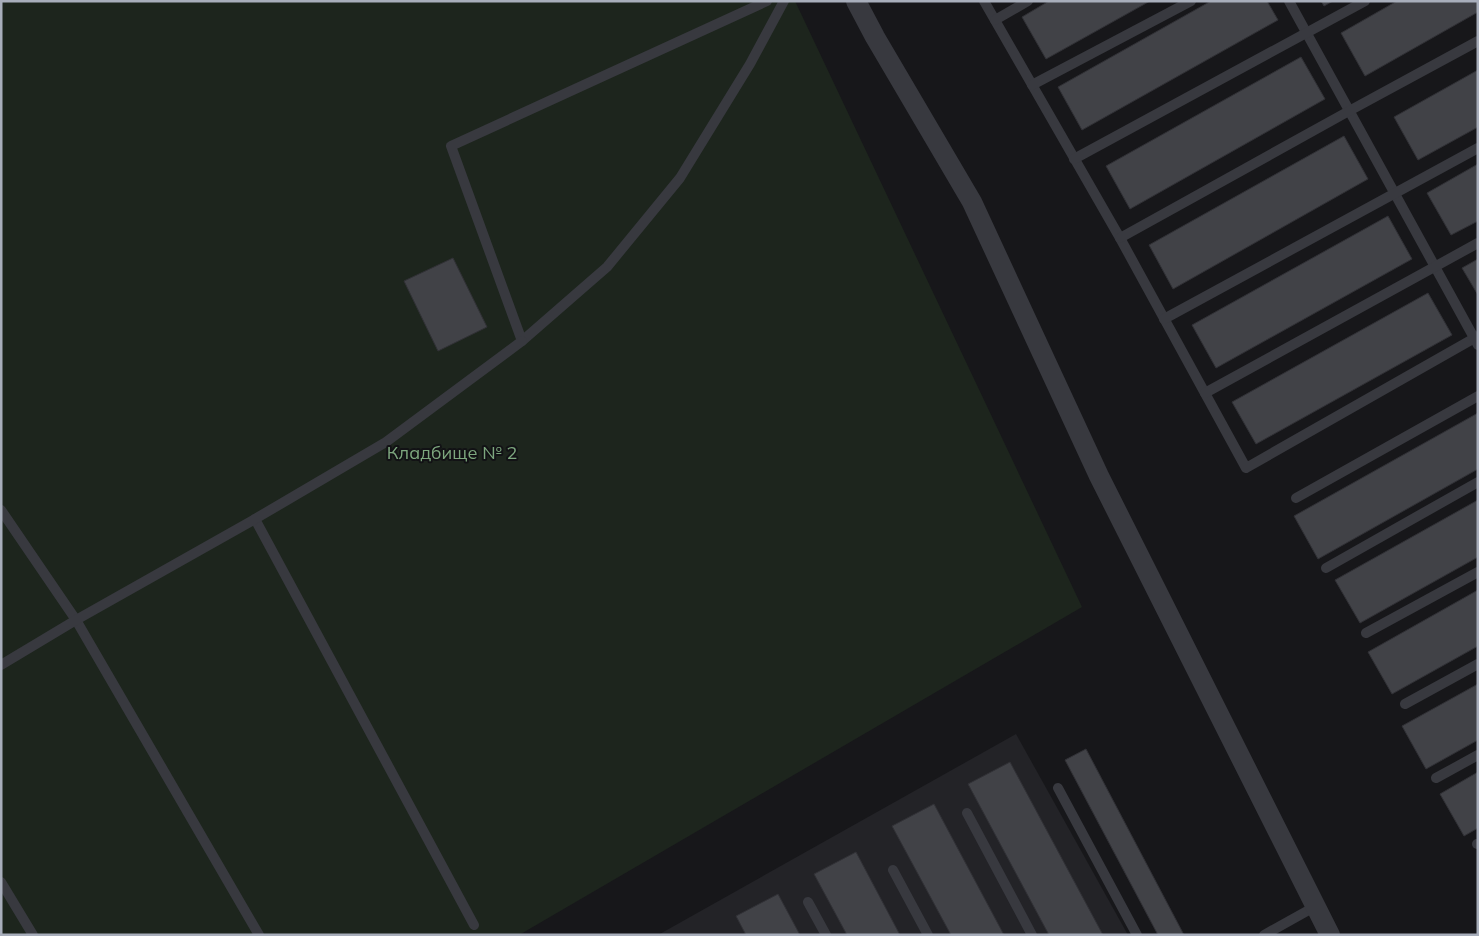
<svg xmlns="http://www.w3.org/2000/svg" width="1479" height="936" viewBox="0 0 1479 936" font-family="Mulish,sans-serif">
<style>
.built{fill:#232327}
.green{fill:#1d251d}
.building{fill:#414247;stroke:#313136}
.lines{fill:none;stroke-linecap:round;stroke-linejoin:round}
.lane{stroke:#38393f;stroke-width:10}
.street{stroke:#38393f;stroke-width:20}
.labels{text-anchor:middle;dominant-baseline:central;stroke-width:4;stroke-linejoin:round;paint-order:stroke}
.park-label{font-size:18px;fill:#7da77e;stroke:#121215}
</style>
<rect width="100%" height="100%" fill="#17171a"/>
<polygon class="built" points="1016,734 1128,935 658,935"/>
<polygon class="green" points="1,1 795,1 1082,607 519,935 1,935"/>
<g class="building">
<polygon points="1049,1 1150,1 1046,59 1022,17"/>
<polygon points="1211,1 1267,1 1278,20 1082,130 1058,87"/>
<polygon points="1321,1 1333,1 1324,6"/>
<polygon points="1397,1 1478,1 1478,12 1365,76 1341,33"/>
<polygon points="1301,57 1325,99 1130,209 1106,166"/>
<polygon points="1478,70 1478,127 1418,160 1394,117"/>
<polygon points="1344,136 1368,179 1173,289 1149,245"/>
<polygon points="1478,164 1478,221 1451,235 1427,193"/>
<polygon points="1388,216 1412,259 1216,368 1192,325"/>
<polygon points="453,258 487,327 438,351 404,281"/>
<polygon points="1478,259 1478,295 1462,268"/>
<polygon points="1428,293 1452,335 1256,444 1232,402"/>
<polygon points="1478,413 1478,469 1318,559 1294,516"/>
<polygon points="1478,500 1478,557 1360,623 1335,580"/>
<polygon points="1478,590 1478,646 1392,694 1368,652"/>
<polygon points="1478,684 1478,740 1426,769 1402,726"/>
<polygon points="1086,749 1184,935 1158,935 1065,760"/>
<polygon points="1010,762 1103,935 1049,935 968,784"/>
<polygon points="1478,772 1478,828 1464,836 1440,794"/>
<polygon points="934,804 1004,935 951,935 892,826"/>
<polygon points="856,852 900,935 847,935 814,874"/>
<polygon points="778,894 800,935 746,935 736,916"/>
</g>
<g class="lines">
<g class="lane">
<polyline points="767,1 451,146 522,341 607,267 680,178 750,64 784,1"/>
<polyline points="984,1 1120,238 1246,468 1478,336"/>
<polyline points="1289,1 1478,345"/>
<polyline points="995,20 1028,1"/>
<polyline points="1032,85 1191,1"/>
<polyline points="1074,159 1365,1"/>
<polyline points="1120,238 1349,111 1478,41"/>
<polyline points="1164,319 1478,148"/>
<polyline points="1205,393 1478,243"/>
<polyline points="1296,498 1478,396"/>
<polyline points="1,510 76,620 259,935"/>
<polyline points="255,519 474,925"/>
<polyline points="1326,568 1478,482"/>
<polyline points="1366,633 1478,572"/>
<polyline points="1,665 76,620 255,519 386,442 522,341"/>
<polyline points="1405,704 1478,664"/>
<polyline points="1436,778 1478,755"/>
<polyline points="1058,788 1137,935"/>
<polyline points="967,813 1032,935"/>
<polyline points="1477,844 1478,844"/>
<polyline points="893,870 928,935"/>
<polyline points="1,882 33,935"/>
<polyline points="808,902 826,935"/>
<polyline points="1264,935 1316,906"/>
</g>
<polyline class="street" points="856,1 875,37 972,202 1099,476 1330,935"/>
</g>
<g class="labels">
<g class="park-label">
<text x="452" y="452">Кладбище № 2</text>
</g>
</g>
<rect width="1479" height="936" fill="none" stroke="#a8aebb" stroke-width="5"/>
</svg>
